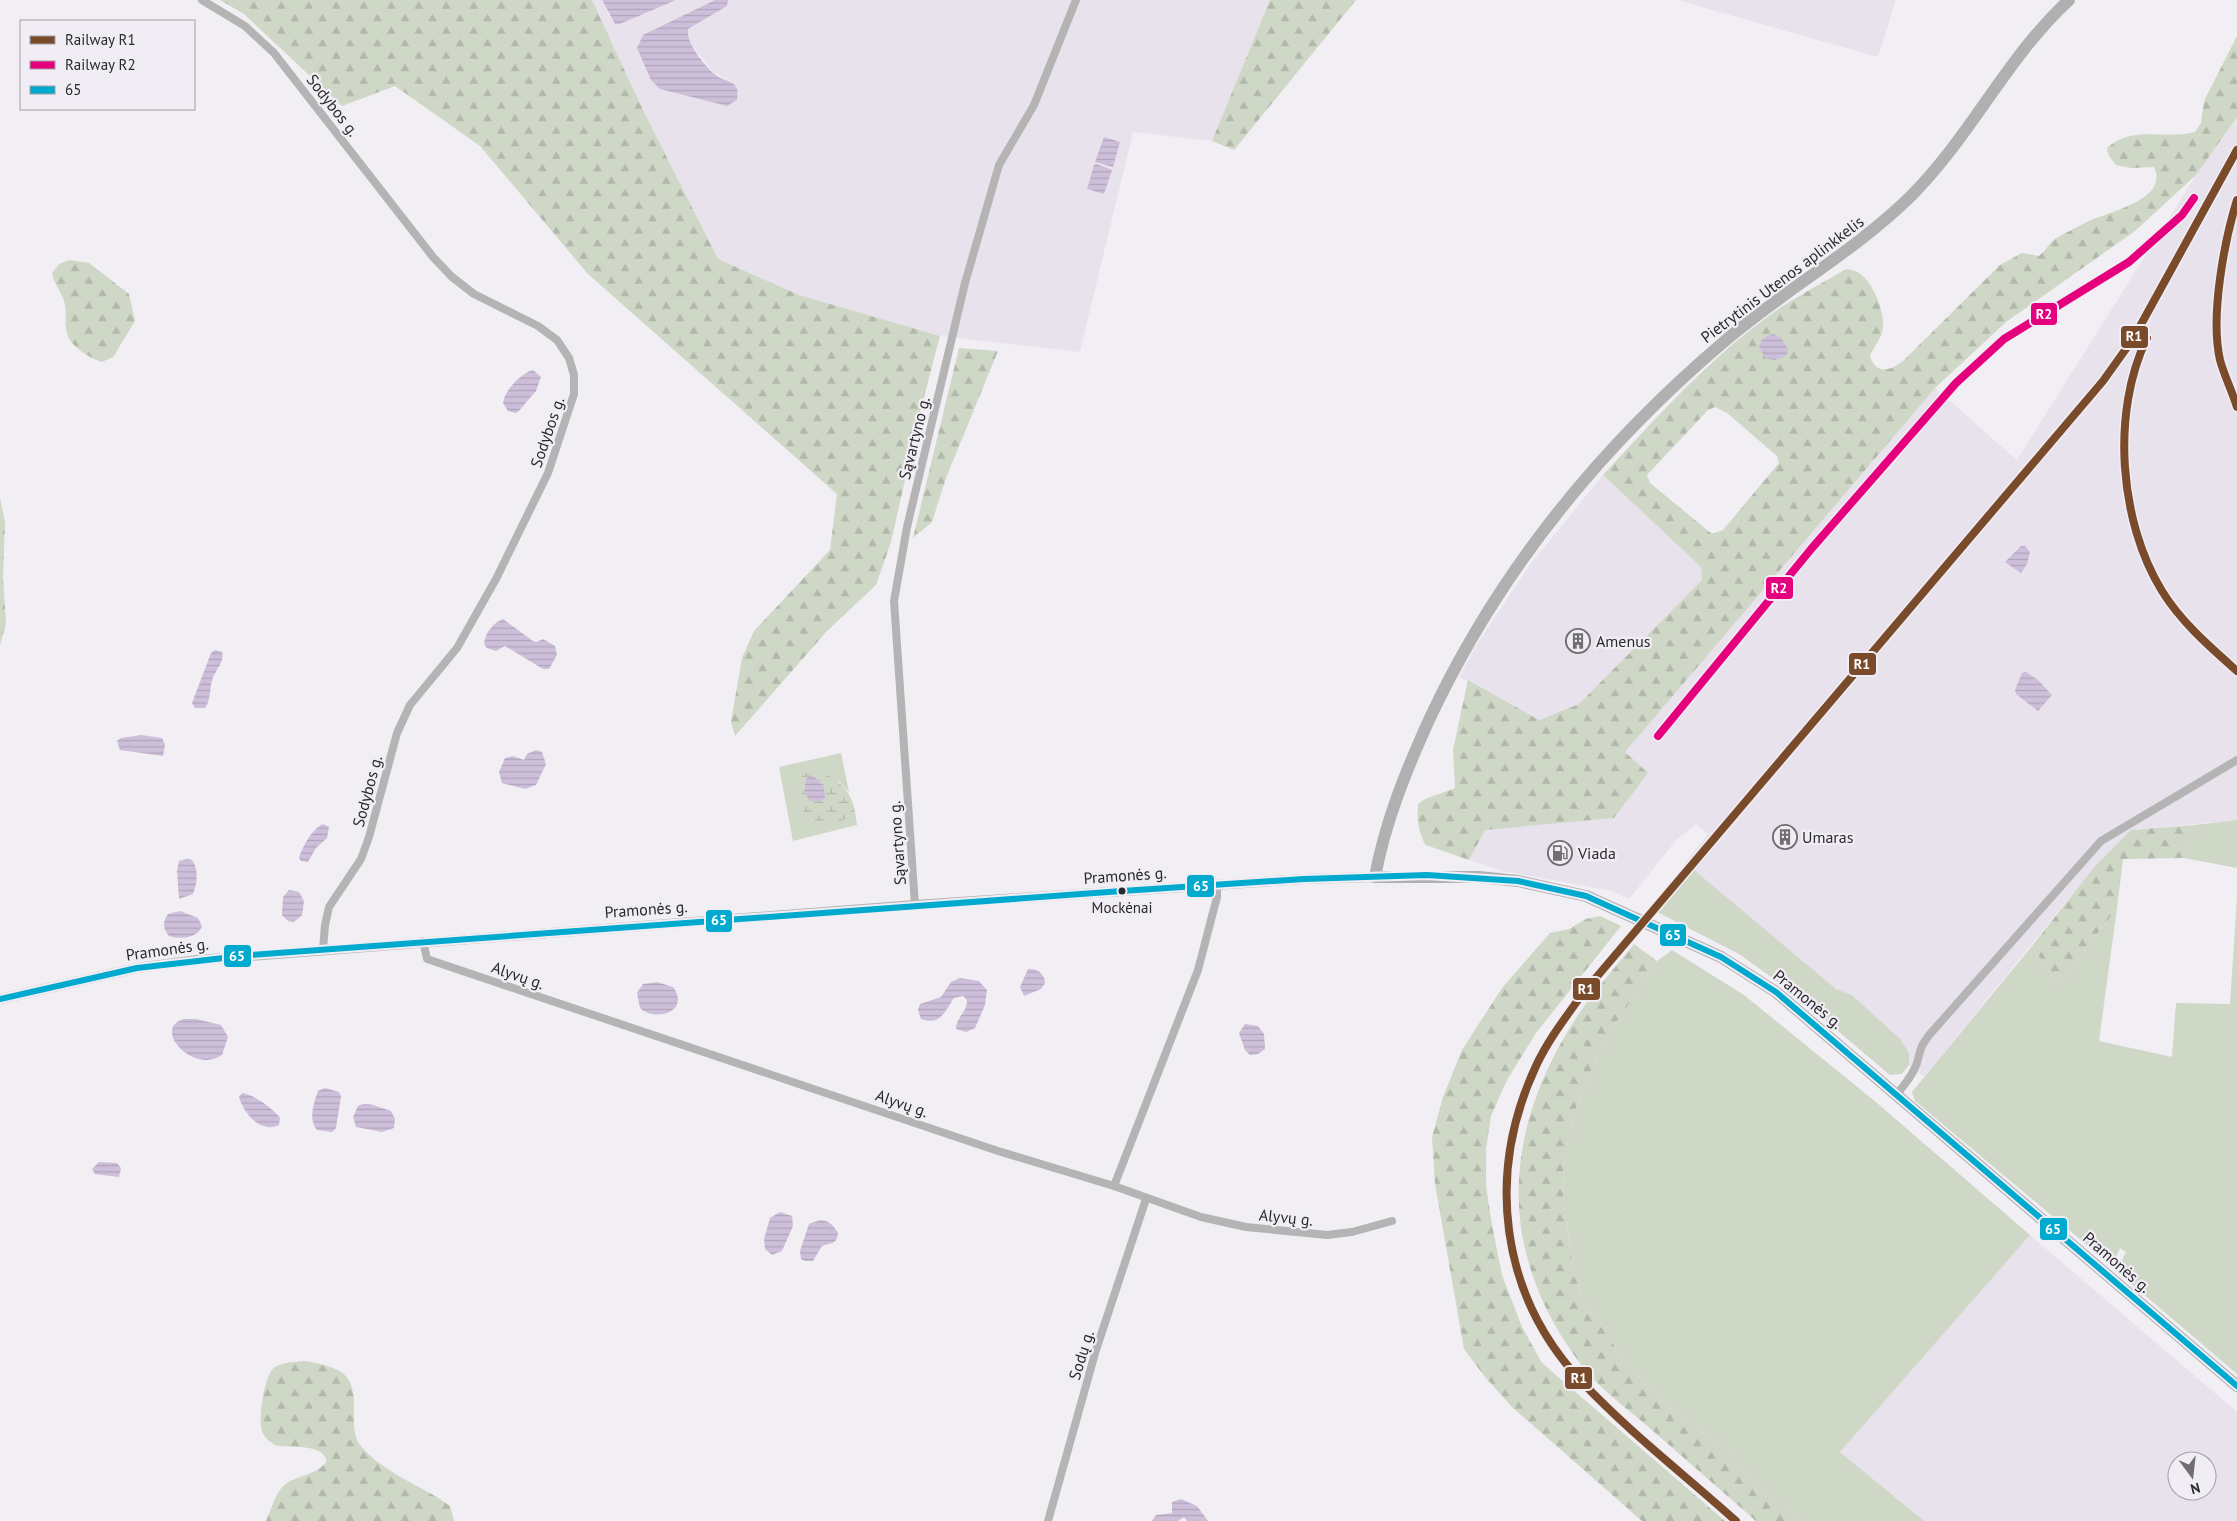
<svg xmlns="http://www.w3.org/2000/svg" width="2237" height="1521" viewBox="0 0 2237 1521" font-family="'PT Sans',sans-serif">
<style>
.built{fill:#e8e2ec;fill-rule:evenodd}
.green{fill:#cfd7c7}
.forest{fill:url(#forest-firs);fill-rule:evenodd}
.wetland{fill:url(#wetland-marsh)}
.water{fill:url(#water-rules)}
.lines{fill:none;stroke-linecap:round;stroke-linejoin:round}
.minor{stroke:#b5b4b4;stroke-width:8}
.secondary{stroke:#b4b4b3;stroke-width:10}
.trunk{stroke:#b0b0b0;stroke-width:12}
.bus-1-casing{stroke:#f1edf5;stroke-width:10}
.bus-1{stroke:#00a9ce;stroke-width:6}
.rail-1-casing{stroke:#f1edf5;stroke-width:11}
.rail-2-casing{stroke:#f1edf5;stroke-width:11}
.rail-1{stroke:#7a4b2a;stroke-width:8}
.rail-2{stroke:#e5007d;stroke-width:8}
.bus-dot{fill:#2a292b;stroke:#f1edf5;stroke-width:2}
.labels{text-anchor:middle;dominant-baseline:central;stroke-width:4.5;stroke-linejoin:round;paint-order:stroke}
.bus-label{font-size:15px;fill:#2a292b;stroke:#f1edf5}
.street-label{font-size:16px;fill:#2a292b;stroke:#f1edf5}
.poi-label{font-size:16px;fill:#2a292b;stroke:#f1edf5;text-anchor:start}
.line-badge{stroke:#f1edf5;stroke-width:2}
.badge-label{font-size:14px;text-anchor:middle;font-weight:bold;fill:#fff}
</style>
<defs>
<pattern id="forest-firs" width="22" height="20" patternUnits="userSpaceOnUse" patternTransform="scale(1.25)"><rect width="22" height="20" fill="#cfd7c7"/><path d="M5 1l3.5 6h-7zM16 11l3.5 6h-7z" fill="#b2b9ab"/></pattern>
<pattern id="wetland-marsh" width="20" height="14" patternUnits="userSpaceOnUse" patternTransform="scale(1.25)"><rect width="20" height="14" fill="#cfd7c7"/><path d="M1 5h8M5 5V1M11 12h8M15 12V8" fill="none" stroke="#b2b9ab"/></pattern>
<pattern id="water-rules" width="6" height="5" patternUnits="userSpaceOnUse" patternTransform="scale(1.25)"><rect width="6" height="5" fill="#cdbfda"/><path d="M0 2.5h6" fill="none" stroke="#b0a4bb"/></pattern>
</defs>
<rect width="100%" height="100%" fill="#f1eff3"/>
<g class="built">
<polygon points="592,0 602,0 611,19 620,24 676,0 715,0 643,35 637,48 732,82 714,73 690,43 688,33 688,29 727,6 728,0 1270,0 1212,141 1133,132 1080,352 940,336 799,295 718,259 641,106"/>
<polygon points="1677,0 1896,0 1878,57"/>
<polygon points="2237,117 2237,820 2131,830 2095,866 1924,1077 1909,1065 1909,1053 1852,995 1836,989 1684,864 1708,834 1696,824 1677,839 1629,899 1612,891 1503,871 1469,860 1484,830 1614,818 1624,752 1935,388 2017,460 2196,175"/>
<polygon points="1603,475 1701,567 1702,580 1579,704 1539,720 1459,677 1475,647 1529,566"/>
<path d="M2030,1235L2237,1412V1521H1924L1840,1452ZM2177,1461H2207V1491H2177Z"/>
</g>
<g class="green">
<path d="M841,753L849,792L839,781L811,819C828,822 842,825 855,811L857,825L793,841L779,767Z"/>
<polygon points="2237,820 2237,868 2184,858 2195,825"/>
<polygon points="1694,870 1836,989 1852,995 1900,1039 1909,1053 1909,1065 1902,1074 1890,1075 1788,989 1739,954 1657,912"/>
<polygon points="2237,898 2237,1374 2120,1274 2119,1266 2126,1252 2120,1248 2116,1257 2106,1261 1915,1101 1912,1092 2032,946 2058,985 2117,908 2099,1041 2172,1057 2176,1003 2230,1004"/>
<polygon points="1672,950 1744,995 1877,1103 2030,1235 1840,1452 1924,1521 1804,1521 1772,1498 1745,1472 1732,1453 1672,1410 1631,1370 1583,1300 1573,1267 1564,1206 1563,1168 1572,1118 1603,1043 1657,961"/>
</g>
<g class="forest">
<polygon points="220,0 592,0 641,106 718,259 799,295 940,336 922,405 891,542 876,585 827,631 735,736 731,722 742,658 754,631 830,550 837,494 588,274 480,146 395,86 342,106 244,14"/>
<polygon points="1270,0 1356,0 1234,150 1212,141"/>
<path d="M2237,36V117L2196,175L2135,231L2006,322L1935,388L1625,752L1648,773L1614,818L1485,830L1469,860L1426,845C1418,832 1417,820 1418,804C1430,794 1441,795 1455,788L1453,750L1468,680L1539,720L1579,704L1702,580L1701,567L1603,475C1657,417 1711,356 1777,310C1799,295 1823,283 1846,269C1849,270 1854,270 1857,272C1872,279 1885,312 1883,327C1882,339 1874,346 1870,356C1876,375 1889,371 1902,362L2000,265L2022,253L2039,256C2045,251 2049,244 2055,239C2064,233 2076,228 2085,223C2105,212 2170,201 2154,167L2131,168L2116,165L2109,156L2107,148C2132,125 2165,140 2195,132L2201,123L2204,101ZM1715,407L1727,413L1777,456L1779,463L1723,530L1712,534L1650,483L1647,475L1708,410Z"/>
<path d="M69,260L89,263L129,294L135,321L113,357L102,362C88,357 68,346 66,329C65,319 67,311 64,301C61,291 54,284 52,273L59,264Z"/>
<polygon points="959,348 998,351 946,478 932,522 913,538"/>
<polygon points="0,498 5,522 3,577 6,624 0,645"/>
<polygon points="2195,825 2184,858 2123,859 2117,908 2058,985 2032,946 2095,866 2131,830"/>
<polygon points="1600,916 1621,926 1536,1033 1507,1080 1491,1116 1486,1149 1486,1186 1492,1225 1502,1275 1522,1327 1542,1363 1725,1521 1642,1521 1512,1407 1485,1377 1464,1349 1435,1184 1432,1137 1443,1097 1462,1050 1502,988 1550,933 1569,929 1586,919"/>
<path d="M1634,944L1657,961L1603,1043L1572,1118L1563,1168L1564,1206L1573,1267L1583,1300L1631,1370L1672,1410L1732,1453L1745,1472L1772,1498L1804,1521H1756C1719,1489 1682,1456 1645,1424C1622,1405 1597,1386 1579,1362C1496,1250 1502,1132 1576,1018C1593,992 1615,968 1634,944Z"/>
<path d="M305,1361C348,1369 356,1375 354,1421C354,1429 355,1440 361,1446C384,1474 422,1485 450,1506L454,1521H266C272,1509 275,1491 287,1483C300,1475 318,1474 327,1461C321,1442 291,1449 275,1445C269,1441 264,1437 262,1431C258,1419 264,1380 272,1370C278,1362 295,1362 305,1361Z"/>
</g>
<path class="wetland" d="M814,770C836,776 850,788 855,811C829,840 780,812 803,774Z"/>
<g class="water">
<polygon points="602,0 676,0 620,24 615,24"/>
<path d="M715,0H728L727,6L688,29C686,43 703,63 713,73C725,84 741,78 737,100L727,106L660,89L651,80L637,48L643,35Z"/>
<polygon points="1104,137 1120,142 1113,167 1095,162"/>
<polygon points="1096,164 1112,170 1104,194 1087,189 1094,165"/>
<path d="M1774,334L1781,338L1788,349L1786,356L1774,360L1765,358L1759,347C1761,338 1765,336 1774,334Z"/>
<path d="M533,370L541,377L536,391L518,412L515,413L508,411L503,403C505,390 520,374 533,370Z"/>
<polygon points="2021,546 2025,546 2030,552 2027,564 2021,573 2005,562"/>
<path d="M503,619L533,641L537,642L543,639L555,646L557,655L549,669H543L505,646L496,651L487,648L484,644C485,633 493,623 503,619Z"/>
<path d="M215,650L222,652C225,663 214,671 212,681C209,691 211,700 205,708H195L192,703L211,653Z"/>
<polygon points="2026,672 2038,680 2052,695 2038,711 2016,694 2015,690 2022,673"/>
<polygon points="141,735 162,738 165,745 163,756 120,750 117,741 121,738"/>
<polygon points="536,750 542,752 546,764 536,785 525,789 502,783 499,772 505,758 513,756 524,760 527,754"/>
<path d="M811,776C820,779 825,787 825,797L821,801H810L804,792L806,779Z"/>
<path d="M323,824L329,827L327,838L316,848L308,862L301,861L299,858C303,846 312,829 323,824Z"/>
<path d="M187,859L192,860C199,869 197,884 193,894L179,899L177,871L179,861Z"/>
<polygon points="289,890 299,892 304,901 302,915 294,922 288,921 282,915 283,897"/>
<path d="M180,911L198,918L202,926C198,938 180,940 169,936C163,929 162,922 168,914Z"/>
<path d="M1028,969C1037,968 1045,974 1045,983L1041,989L1024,996L1020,987Z"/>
<path d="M960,978L979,981L987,990L985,1005L975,1028L966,1032L956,1029C956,1017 968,1011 967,1000L963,996L954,998C945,1011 941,1026 921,1019L918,1010L920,1004L941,997L951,982Z"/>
<path d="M657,982L673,987C691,1011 656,1023 640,1008L637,993L643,984Z"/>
<path d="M184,1019H196L221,1025L228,1037L222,1055C193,1075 151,1028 184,1019Z"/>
<polygon points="1245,1024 1258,1026 1264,1034 1265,1049 1258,1054 1250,1055 1245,1050 1239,1033"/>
<path d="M325,1088L339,1092L341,1096L336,1128L332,1132L317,1130C308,1119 314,1103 318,1091Z"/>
<path d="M242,1093C253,1094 274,1109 280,1118L279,1125C261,1134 243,1113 239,1097Z"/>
<polygon points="363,1104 370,1104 391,1111 395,1119 394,1128 382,1132 356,1127 353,1117 358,1106"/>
<polygon points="99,1162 117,1163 121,1168 119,1177 95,1174 92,1169"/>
<polygon points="780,1212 792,1216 793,1226 782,1251 772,1255 765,1249 764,1239 770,1218"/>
<path d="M820,1220C829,1220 834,1226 838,1233C837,1245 830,1243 822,1246L813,1261H805L801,1259L800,1251L809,1224Z"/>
<polygon points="1181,1499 1197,1506 1208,1521 1187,1521 1184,1517 1178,1521 1152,1521 1156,1515 1172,1513 1172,1502"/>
</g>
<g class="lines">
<g class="minor">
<polyline points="202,0 245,26 274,53 433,257 452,277 474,294 538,326 557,340 569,358 574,375 574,394 548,473 496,579 457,648 410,705 397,733 369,837 361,859 329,907 325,925 323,949"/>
<polyline points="915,905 894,601 907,527 965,283 999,165 1034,105 1076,0"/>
<polyline points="423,941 427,959 998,1151 1114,1186 1201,1217 1246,1227 1327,1235 1352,1232 1392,1221"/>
<path d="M1897,1094C1905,1084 1913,1075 1917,1063C1921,1048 1920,1047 1930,1034L2101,841L2237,760"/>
<polyline points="1114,1186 1198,970 1217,897 1217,885"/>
<polyline points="1048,1521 1096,1350 1146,1199"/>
</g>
<polyline class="secondary" points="0,999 137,968 197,960 915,905 1304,879 1375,877"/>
<path class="trunk" d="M2069,0C2007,57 1971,136 1911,196C1855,251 1786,289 1726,340C1602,445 1498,572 1429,720C1406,771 1385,822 1375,877H1479L1518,881L1586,896L1721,957L1776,992L2237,1386"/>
<defs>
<polyline id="bus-1" points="0,999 137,968 250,955 1122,891 1304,879 1427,875 1518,881 1586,896 1721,957 1776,992 2237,1386"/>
</defs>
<use href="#bus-1" class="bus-1-casing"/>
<use href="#bus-1" class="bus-1"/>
<defs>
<g id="rail-1">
<path d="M2237,200C2224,242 2210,317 2220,360C2224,375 2232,391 2237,407"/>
<path d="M2147,338C2111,412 2119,521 2162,591C2181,622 2210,647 2237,671"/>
<path d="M1736,1521C1685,1475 1629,1432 1582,1382C1499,1294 1486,1173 1536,1066C1548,1040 1566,1017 1583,993L2103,381L2133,339L2237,150"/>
</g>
<polyline id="rail-2" points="1658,736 1812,548 1956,383 2004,339 2129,262 2182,215 2194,198"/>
</defs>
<use href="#rail-1" class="rail-1-casing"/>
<use href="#rail-2" class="rail-2-casing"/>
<use href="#rail-1" class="rail-1"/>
<use href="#rail-2" class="rail-2"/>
</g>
<defs>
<symbol id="building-ring" viewBox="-11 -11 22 22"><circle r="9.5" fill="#f1edf5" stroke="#706e71" stroke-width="1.5"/><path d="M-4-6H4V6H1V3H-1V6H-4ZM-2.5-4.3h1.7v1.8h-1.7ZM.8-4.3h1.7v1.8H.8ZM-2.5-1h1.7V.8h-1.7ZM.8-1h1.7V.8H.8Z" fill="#706e71"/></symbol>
<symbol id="fuel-ring" viewBox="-11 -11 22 22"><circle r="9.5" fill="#f1edf5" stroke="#706e71" stroke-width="1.5"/><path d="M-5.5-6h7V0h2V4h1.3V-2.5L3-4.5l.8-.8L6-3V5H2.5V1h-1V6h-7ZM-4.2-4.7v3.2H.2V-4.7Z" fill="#706e71"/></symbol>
</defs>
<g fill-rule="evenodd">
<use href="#building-ring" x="1564" y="627" width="28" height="28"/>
<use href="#building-ring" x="1771" y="823" width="28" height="28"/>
<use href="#fuel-ring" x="1546" y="839" width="28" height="28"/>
</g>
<circle class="bus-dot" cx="1122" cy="891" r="4.5"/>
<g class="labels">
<g class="bus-label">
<text x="1122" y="907">Mockėnai</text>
</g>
<g class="street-label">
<text transform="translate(333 105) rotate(52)">Sodybos g.</text>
<text transform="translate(1782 279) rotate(-37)">Pietrytinis Utenos aplinkkelis</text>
<text transform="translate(547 432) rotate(-71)">Sodybos g.</text>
<text transform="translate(914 438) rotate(-76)">Sąvartyno g.</text>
<text transform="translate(367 791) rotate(-75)">Sodybos g.</text>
<text transform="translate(897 843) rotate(-94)">Sąvartyno g.</text>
<text transform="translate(1125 875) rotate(-4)">Pramonės g.</text>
<text transform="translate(646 909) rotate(-4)">Pramonės g.</text>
<text transform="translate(167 949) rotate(-8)">Pramonės g.</text>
<text transform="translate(518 975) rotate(19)">Alyvų g.</text>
<text transform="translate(1808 999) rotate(39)">Pramonės g.</text>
<text transform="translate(902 1103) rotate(19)">Alyvų g.</text>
<text transform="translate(1286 1217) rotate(6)">Alyvų g.</text>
<text transform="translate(2117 1262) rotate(41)">Pramonės g.</text>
<text transform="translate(1081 1355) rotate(-73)">Sodų g.</text>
</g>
<g class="poi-label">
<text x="1596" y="641">Amenus</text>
<text x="1802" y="837">Umaras</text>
<text x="1578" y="853">Viada</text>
</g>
</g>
<g class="line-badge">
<rect x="2030" y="302" width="28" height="24" rx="5" fill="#e5007d"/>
<rect x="2120" y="325" width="29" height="24" rx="5" fill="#7a4b2a"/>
<rect x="1765" y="576" width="29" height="24" rx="5" fill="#e5007d"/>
<rect x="1848" y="652" width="29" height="24" rx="5" fill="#7a4b2a"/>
<rect x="1186" y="874" width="29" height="24" rx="5" fill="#00a9ce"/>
<rect x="705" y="909" width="28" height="24" rx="5" fill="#00a9ce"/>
<rect x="1659" y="923" width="28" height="24" rx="5" fill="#00a9ce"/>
<rect x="223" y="944" width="29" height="24" rx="5" fill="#00a9ce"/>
<rect x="1572" y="977" width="29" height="24" rx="5" fill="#7a4b2a"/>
<rect x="2039" y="1217" width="29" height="24" rx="5" fill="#00a9ce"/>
<rect x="1564" y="1366" width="29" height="24" rx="5" fill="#7a4b2a"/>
</g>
<g class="badge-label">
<text x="2044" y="319">R2</text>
<text x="2134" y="341">R1</text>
<text x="1779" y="593">R2</text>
<text x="1862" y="669">R1</text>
<text x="1201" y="891">65</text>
<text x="719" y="925">65</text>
<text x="1673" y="940">65</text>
<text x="237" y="961">65</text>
<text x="1586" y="994">R1</text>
<text x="2053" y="1234">65</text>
<text x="1579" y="1383">R1</text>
</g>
<rect x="20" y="20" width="175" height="90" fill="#f1edf5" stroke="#a19fa4"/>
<rect x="30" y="36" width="25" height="8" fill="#7a4b2a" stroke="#a19fa4"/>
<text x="65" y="45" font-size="15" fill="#2a292b">Railway R1</text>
<rect x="30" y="61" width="25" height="8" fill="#e5007d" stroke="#a19fa4"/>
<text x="65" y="70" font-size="15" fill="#2a292b">Railway R2</text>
<rect x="30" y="86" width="25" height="8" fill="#00a9ce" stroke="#a19fa4"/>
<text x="65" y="95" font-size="15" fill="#2a292b">65</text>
<g transform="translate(2192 1476) rotate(165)"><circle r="24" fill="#f1edf5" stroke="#a19fa4"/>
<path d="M0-4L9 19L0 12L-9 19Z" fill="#706e71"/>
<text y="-8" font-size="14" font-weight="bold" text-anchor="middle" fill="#2a292b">N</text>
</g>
</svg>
